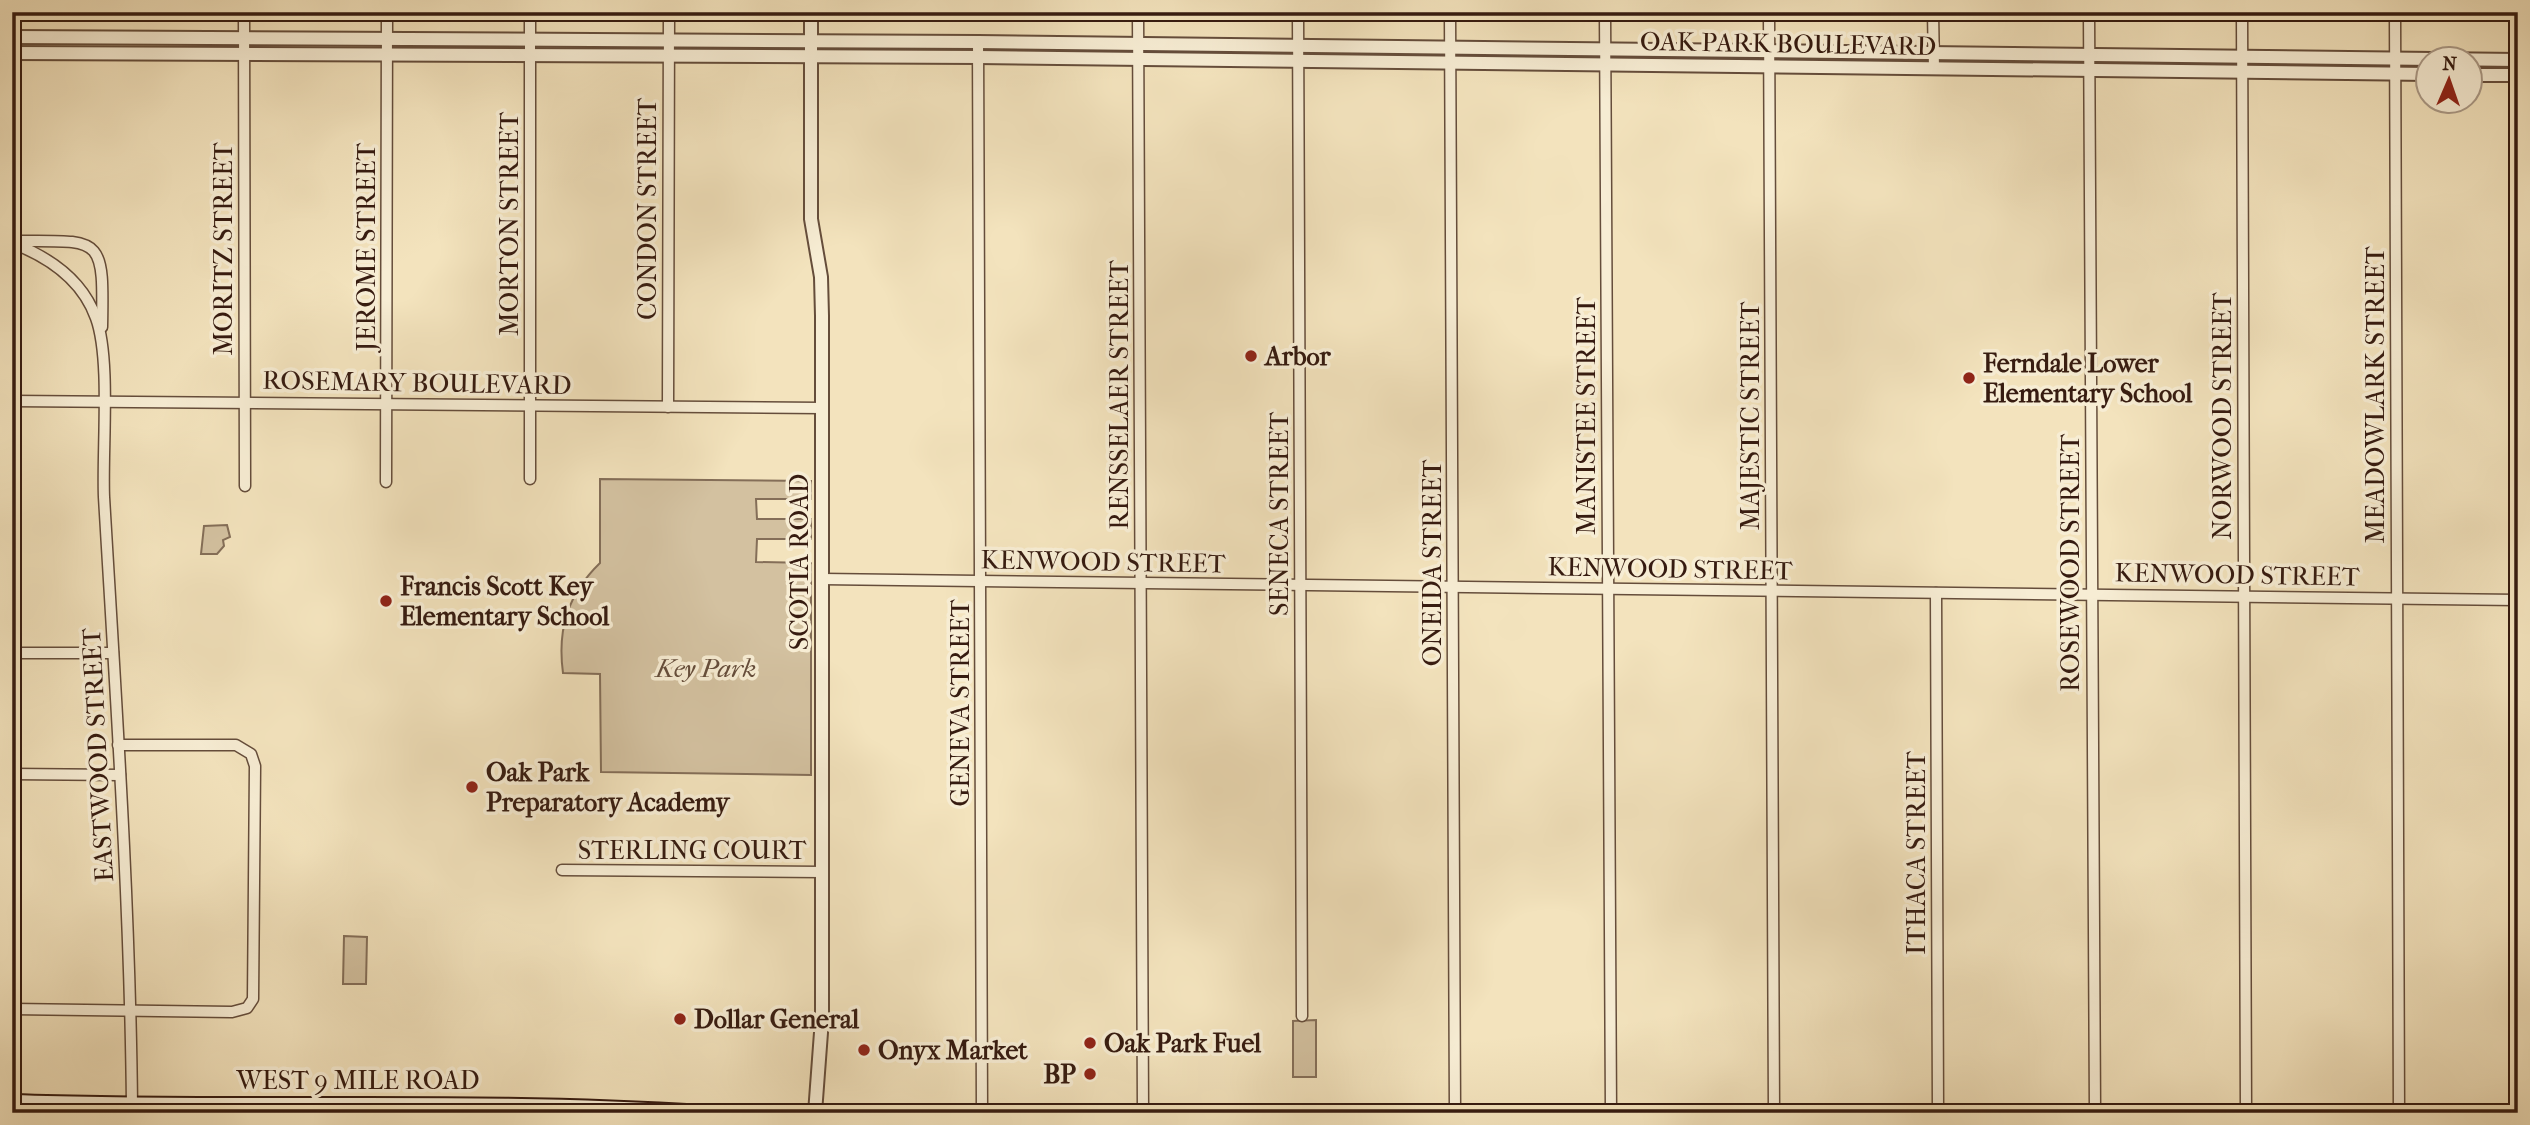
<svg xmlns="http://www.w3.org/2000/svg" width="2530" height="1125" viewBox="0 0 2530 1125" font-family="'IM FELL French Canon',serif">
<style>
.green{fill:#d3c1a0;stroke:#846e58;stroke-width:2}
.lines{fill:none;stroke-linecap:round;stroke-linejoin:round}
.minor-casing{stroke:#654d3b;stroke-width:13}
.tertiary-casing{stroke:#654d3b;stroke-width:16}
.secondary-casing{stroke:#361b10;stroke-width:18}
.minor{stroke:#f7edd4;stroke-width:10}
.tertiary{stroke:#f7edd4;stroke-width:12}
.secondary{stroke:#f7edd4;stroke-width:14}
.poi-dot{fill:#8f2418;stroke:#f7edd4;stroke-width:2.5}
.labels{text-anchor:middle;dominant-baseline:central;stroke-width:7;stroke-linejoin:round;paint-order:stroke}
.street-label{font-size:26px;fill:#361b10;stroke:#f7edd4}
.poi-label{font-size:26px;font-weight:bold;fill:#361b10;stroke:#f7edd4;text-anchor:start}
.park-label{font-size:26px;font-style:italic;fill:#654d3b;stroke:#f7edd4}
</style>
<rect width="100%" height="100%" fill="#f3e3bd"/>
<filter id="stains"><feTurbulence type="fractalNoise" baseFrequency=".00286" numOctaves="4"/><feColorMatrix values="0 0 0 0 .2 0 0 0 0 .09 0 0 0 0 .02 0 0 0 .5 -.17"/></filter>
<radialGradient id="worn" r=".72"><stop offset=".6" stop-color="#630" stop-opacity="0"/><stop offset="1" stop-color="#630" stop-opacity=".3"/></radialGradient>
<g class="green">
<path d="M600,479L811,481V499H756L757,519H811V539H757L756,562L811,563V775L601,772L600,674L563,673C557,629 568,594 600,563Z"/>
<polygon points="227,525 230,537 223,540 224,546 217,554 201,554 204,526"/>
<polygon points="344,936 367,937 366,984 343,984"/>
<polygon points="1316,1020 1316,1077 1293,1077 1293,1021"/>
</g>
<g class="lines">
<defs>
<g id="minor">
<polyline points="244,12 245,486"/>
<polyline points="1138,12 1143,1113"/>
<polyline points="1298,12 1302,1016"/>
<polyline points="1450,12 1455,1113"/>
<polyline points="1605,12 1611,1113"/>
<polyline points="1769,12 1774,1113"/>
<polyline points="1933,12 1934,69"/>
<polyline points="2089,12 2095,1113"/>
<polyline points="2242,12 2246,1113"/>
<polyline points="2395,12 2399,1113"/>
<polyline points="978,42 982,1113"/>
<path d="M13,241C102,241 104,234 102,327"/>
<path d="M12,243C49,257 82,279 96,318C111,359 102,449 104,497C116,700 130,903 132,1106"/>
<polyline points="12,401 822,408"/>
<polyline points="668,407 669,12"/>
<polyline points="530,479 530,12"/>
<polyline points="386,482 387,12"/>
<polyline points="822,579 2518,600"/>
<polyline points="1936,593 1938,1113"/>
<polyline points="12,653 113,653"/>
<polyline points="12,774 120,775"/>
<polyline points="562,870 822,872"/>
<polyline points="12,1009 232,1012 247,1008 253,999 255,766 251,754 236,745 118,745"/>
</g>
<g id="tertiary">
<polyline points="811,12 811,219 821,277 822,316 822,1019 815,1113"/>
<polyline points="12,37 978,42 2518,60"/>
<polyline points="12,53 978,57 2428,74"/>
<polyline points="2470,75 2518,75"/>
</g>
<g id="secondary">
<path d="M12,1102C243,1110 474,1098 704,1113"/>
<polyline points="1155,1113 1197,1113"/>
</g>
</defs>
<use href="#minor" class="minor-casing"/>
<use href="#tertiary" class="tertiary-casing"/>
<use href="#secondary" class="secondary-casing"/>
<use href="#minor" class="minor"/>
<use href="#tertiary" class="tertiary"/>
<use href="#secondary" class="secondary"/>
</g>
<g class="poi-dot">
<circle cx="1251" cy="356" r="7"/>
<circle cx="1969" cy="378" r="7"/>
<circle cx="386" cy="601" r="7"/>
<circle cx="472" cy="787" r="7"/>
<circle cx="680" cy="1019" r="7"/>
<circle cx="1090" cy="1043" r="7"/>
<circle cx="864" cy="1050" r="7"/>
<circle cx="1090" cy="1074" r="7"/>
</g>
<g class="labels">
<g class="street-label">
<text transform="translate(1788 44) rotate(1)">OAK PARK BOULEVARD</text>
<text transform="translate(647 209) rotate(-90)">CONDON STREET</text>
<text transform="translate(509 224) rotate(-90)">MORTON STREET</text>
<text transform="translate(366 247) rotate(-90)">JEROME STREET</text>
<text transform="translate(223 249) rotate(-90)">MORITZ STREET</text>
<text transform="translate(417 383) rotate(1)">ROSEMARY BOULEVARD</text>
<text transform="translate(1119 395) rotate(-90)">RENSSELAER STREET</text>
<text transform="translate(2375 395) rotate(-90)">MEADOWLARK STREET</text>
<text transform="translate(1586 416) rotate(-90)">MANISTEE STREET</text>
<text transform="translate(1750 416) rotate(-90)">MAJESTIC STREET</text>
<text transform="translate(2222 416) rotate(-90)">NORWOOD STREET</text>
<text transform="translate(1279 514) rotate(-90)">SENECA STREET</text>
<text transform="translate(799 562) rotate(-90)">SCOTIA ROAD</text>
<text transform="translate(1103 562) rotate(1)">KENWOOD STREET</text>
<text transform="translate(1432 563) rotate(-90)">ONEIDA STREET</text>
<text transform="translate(2070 563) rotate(-90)">ROSEWOOD STREET</text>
<text transform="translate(1670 569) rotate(1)">KENWOOD STREET</text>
<text transform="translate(2237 575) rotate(1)">KENWOOD STREET</text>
<text transform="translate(960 703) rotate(-90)">GENEVA STREET</text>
<text transform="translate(98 755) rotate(-93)">EASTWOOD STREET</text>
<text x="692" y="850">STERLING COURT</text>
<text transform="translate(1916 853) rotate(-90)">ITHACA STREET</text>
<text x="358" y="1080">WEST 9 MILE ROAD</text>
</g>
<g class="poi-label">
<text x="1265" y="356">Arbor</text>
<text x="1983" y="363">Ferndale Lower<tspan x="1983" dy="30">Elementary School</tspan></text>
<text x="400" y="586">Francis Scott Key<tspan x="400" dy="30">Elementary School</tspan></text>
<text x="486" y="772">Oak Park<tspan x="486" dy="30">Preparatory Academy</tspan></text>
<text x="694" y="1019">Dollar General</text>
<text x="1104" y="1043">Oak Park Fuel</text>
<text x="878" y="1050">Onyx Market</text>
<text x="1076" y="1074" text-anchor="end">BP</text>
</g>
<g class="park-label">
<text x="706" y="668">Key Park</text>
</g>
</g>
<rect width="2530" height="1125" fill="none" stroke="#f3e3bd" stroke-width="42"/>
<rect x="14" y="14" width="2502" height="1097" fill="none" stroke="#361b10" stroke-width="3.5"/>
<rect x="21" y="21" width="2488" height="1083" fill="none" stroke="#361b10" stroke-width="2"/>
<g transform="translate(2449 80) rotate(2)"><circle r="33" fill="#f7edd4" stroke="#aa9986" stroke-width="2"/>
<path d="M0-5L12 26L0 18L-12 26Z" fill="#8f2418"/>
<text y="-10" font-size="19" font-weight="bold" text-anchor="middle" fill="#361b10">N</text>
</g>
<rect width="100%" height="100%" filter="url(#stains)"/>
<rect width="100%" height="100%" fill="url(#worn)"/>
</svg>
